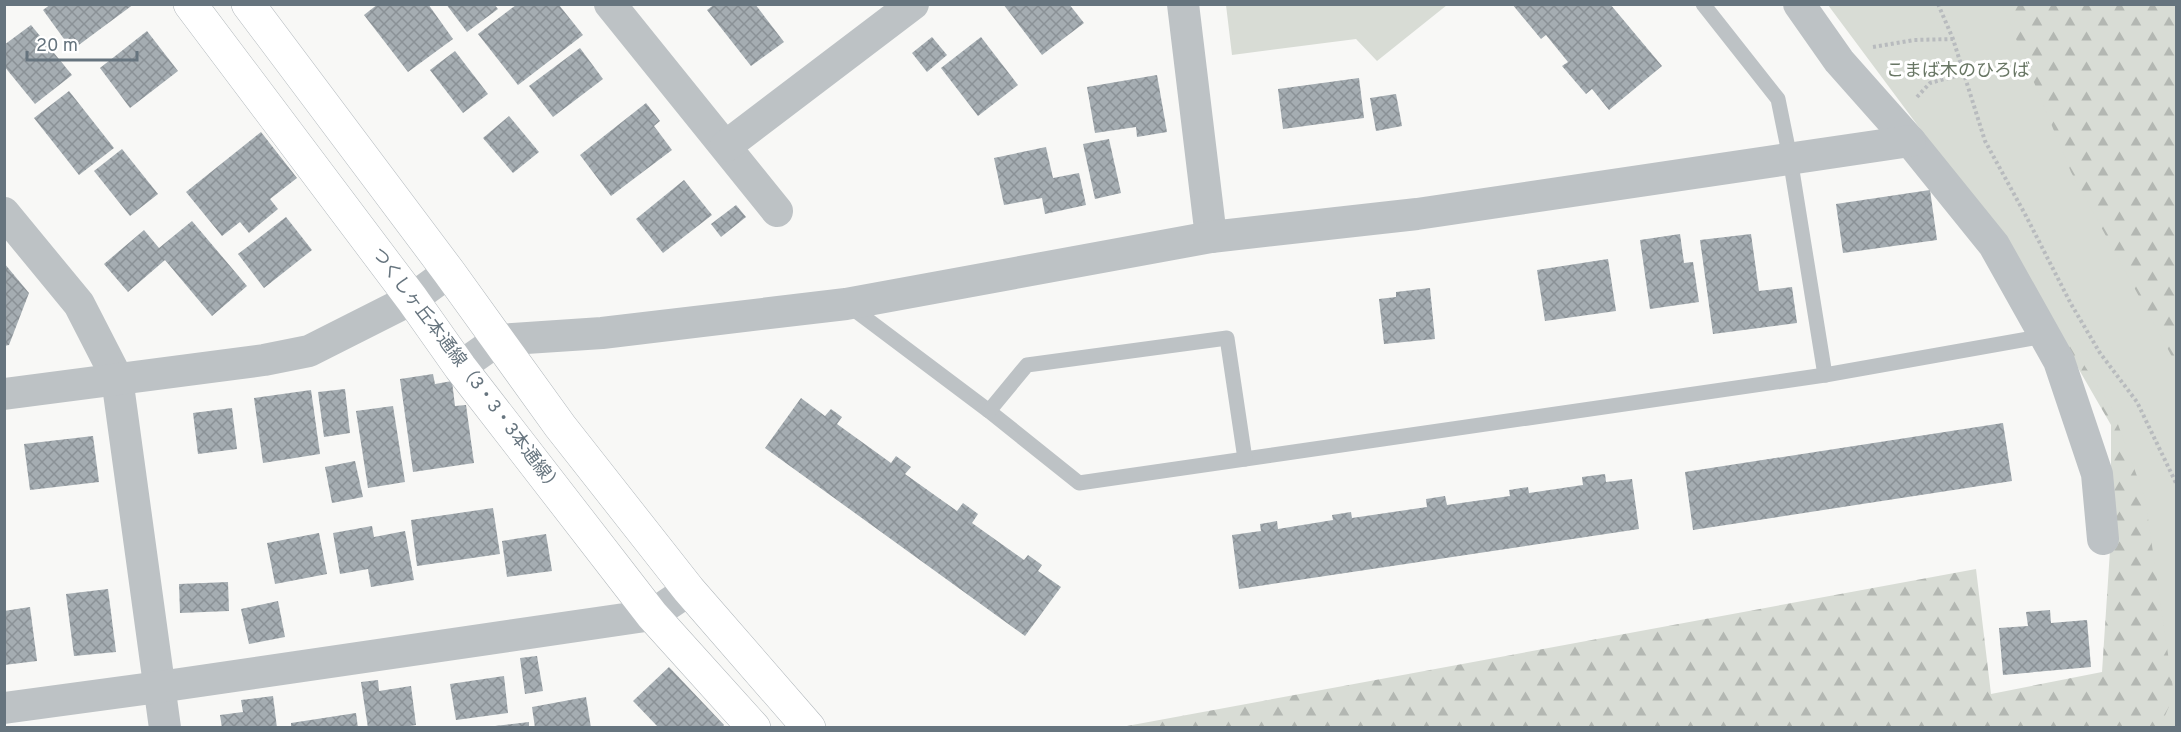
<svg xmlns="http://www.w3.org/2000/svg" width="2181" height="732" viewBox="0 0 2181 732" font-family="Overpass,'Noto Sans JP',sans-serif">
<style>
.forest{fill:url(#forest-firs)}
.park{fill:#d8dcd5}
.building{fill:url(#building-cross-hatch)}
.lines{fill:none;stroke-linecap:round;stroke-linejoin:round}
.secondary-casing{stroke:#b2b8bc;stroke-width:34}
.path{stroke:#b8bbbe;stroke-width:4;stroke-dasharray:3 3;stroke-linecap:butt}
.lane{stroke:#bdc2c5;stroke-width:15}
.street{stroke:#bdc2c5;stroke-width:32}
.secondary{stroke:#fff;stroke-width:33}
.labels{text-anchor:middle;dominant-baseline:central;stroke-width:6;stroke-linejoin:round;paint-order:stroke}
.park-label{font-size:18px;fill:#687664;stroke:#fff}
.street-label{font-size:18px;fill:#66747e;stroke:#fff}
</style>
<defs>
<pattern id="forest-firs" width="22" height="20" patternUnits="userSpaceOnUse" patternTransform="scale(1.5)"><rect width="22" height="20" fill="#d8dcd5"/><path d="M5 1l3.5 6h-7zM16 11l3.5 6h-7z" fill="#b3b7b2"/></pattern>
<pattern id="building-cross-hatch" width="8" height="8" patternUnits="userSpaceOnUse" patternTransform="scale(1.5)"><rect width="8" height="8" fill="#a5adb2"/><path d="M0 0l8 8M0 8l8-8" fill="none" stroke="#8a9196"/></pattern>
</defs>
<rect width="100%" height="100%" fill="#f8f8f6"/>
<polygon class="forest" points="1864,5 2176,5 2176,727 1116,728 1976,569 1991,694 2102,672 2111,535 2111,425 1892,46"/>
<g class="park">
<polygon points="1226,5 1226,4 1447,5 1377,61 1356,39 1232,55"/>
<polygon points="1828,5 2002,5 2071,172 2176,364 2176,727 2160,727 2174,695 2145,498 2112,408 2003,240"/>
</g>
<g class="building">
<polygon points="51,4 134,4 72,50 43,10"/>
<polygon points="378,4 428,4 453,39 408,72 364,15"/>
<polygon points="446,4 494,4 498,9 467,32"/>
<polygon points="715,4 755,4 784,42 751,66 707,10"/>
<polygon points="1003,4 1069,4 1084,23 1042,55"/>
<polygon points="1512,4 1610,4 1662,66 1609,110 1592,89 1586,94 1562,66 1568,62 1546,35 1541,39"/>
<polygon points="516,5 559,5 583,35 518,85 478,34"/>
<polygon points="31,25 72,75 35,104 4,66 4,45"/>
<polygon points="147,31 178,71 130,108 100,68"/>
<polygon points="932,37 947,55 927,72 912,53"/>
<polygon points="981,37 1018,85 978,116 941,68"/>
<polygon points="580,48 603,79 553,117 529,86"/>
<polygon points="455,51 488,94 463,113 430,70"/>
<polygon points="1157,75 1167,132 1137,137 1136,127 1095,133 1087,87"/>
<polygon points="1359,78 1364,118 1283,129 1278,89"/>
<polygon points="69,91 114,148 79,175 34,118"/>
<polygon points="1396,94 1402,126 1376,131 1370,98"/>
<polygon points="646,103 660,121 654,126 672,150 611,196 580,155"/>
<polygon points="509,116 539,152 513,173 483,138"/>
<polygon points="261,132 297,178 270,199 278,209 249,233 240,222 222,236 186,192"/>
<polygon points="1109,139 1121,193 1095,199 1083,144"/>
<polygon points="1046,147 1053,178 1079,173 1086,205 1045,214 1042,198 1004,205 994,158"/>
<polygon points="122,149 158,194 130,216 94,171"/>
<polygon points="684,180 712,215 663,253 636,219"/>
<polygon points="1930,190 1937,240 1843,253 1836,204"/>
<polygon points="736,205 746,217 721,237 711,224"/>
<polygon points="286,217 312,250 264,288 238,254"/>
<polygon points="192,221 247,286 212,316 165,260 128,292 104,264 144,230 159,248"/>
<polygon points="1680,234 1684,263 1693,262 1699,302 1650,309 1640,240"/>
<polygon points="1751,234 1759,291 1792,287 1797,323 1713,334 1700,240"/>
<polygon points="1608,259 1616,311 1545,321 1537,270"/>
<polygon points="4,263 29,293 9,345 4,346"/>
<polygon points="1430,288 1435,339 1384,344 1379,299 1396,297 1396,292"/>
<polygon points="433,374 435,384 452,381 455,406 466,405 474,463 413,472 400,379"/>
<polygon points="345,389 350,433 324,437 318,392"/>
<polygon points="311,390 320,454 263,463 254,398"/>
<polygon points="801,398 825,416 831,409 842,417 837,424 891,463 896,456 911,467 905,474 957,511 963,503 978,514 972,523 1024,560 1028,555 1042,565 1038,571 1061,587 1025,636 765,448"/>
<polygon points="393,406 405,482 368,488 356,411"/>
<polygon points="232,408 237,449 198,454 193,413"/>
<polygon points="2003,423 2012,481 1693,530 1685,472"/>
<polygon points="93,436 99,482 30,490 24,444"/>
<polygon points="355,461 363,497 332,503 325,467"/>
<polygon points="1605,474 1606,482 1632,479 1639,529 1239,589 1232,535 1261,531 1260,524 1277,521 1278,529 1333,520 1332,515 1351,512 1352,518 1427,507 1426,499 1445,496 1447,505 1510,496 1509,490 1528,487 1529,493 1583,485 1582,477"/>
<polygon points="493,508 500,554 417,566 411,520"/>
<polygon points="372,526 374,537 405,531 414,580 371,587 368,569 340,574 333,533"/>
<polygon points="319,533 327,574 275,584 267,543"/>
<polygon points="546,534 552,571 507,577 502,541"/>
<polygon points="228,582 229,611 180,613 179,584"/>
<polygon points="108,589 116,652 74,656 66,594"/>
<polygon points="278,601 285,637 249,644 241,609"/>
<polygon points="30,607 37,661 4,665 4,611"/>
<polygon points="2050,610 2051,623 2087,620 2091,667 2003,675 1999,628 2028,626 2026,612"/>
<polygon points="537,656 543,691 525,694 520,658"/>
<polygon points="669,667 724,725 722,728 659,728 633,701"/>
<polygon points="504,676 508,713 456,720 450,684"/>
<polygon points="378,680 379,691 411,686 416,725 398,728 368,728 361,682"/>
<polygon points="273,696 277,728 222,728 220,715 243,712 241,700"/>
<polygon points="586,697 591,728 535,728 532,707"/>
<polygon points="356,713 358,728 291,728 291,723"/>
<polygon points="529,722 529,728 496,728 495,726"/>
</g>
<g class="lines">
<defs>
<g id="secondary">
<polyline points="190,4 412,299 460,367 652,615 754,728"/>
<polyline points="248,4 449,272 560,426 689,590 809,728"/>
</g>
</defs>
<use href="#secondary" class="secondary-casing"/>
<g class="path">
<polyline points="1938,4 1953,39 1985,141 2026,216 2071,304 2100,353 2137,402 2176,483"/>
<polyline points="1873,47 1914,40 1953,39"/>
<polyline points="1917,97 1930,83 1963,74"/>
</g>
<g class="lane">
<polyline points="1703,4 1778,99 1790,158 1825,375"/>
<polyline points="848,305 989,411 1079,483 1825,375 2045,336"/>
<polyline points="989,411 1027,365 1227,338 1245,459"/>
</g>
<g class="street">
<polyline points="610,4 777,211"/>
<polyline points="1183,4 1211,237"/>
<polyline points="1799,4 1839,61 1910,141 1994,245 2059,361 2097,474 2103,539"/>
<polyline points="726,146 913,4"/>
<polyline points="4,213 79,304 117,378 165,728"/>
<polyline points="460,367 498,340 602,333 846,304 1211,237 1417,214 1910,141"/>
<polyline points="4,394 264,360 309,351 412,299 449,272"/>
<polyline points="4,708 159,687 652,615 689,590"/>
</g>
<use href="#secondary" class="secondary"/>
</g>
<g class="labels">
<g class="park-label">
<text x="1958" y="71">こまば木のひろば</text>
</g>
<g class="street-label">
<text transform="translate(466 371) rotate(53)">つくしヶ丘本通線（3・3・3本通線）</text>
</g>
</g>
<rect width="2181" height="732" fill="none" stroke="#66747e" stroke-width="12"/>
<path d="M27 51v9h110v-9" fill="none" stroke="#66747e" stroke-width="3"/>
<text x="36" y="51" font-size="18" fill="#66747e" stroke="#ffffff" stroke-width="4.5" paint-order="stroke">20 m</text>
</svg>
